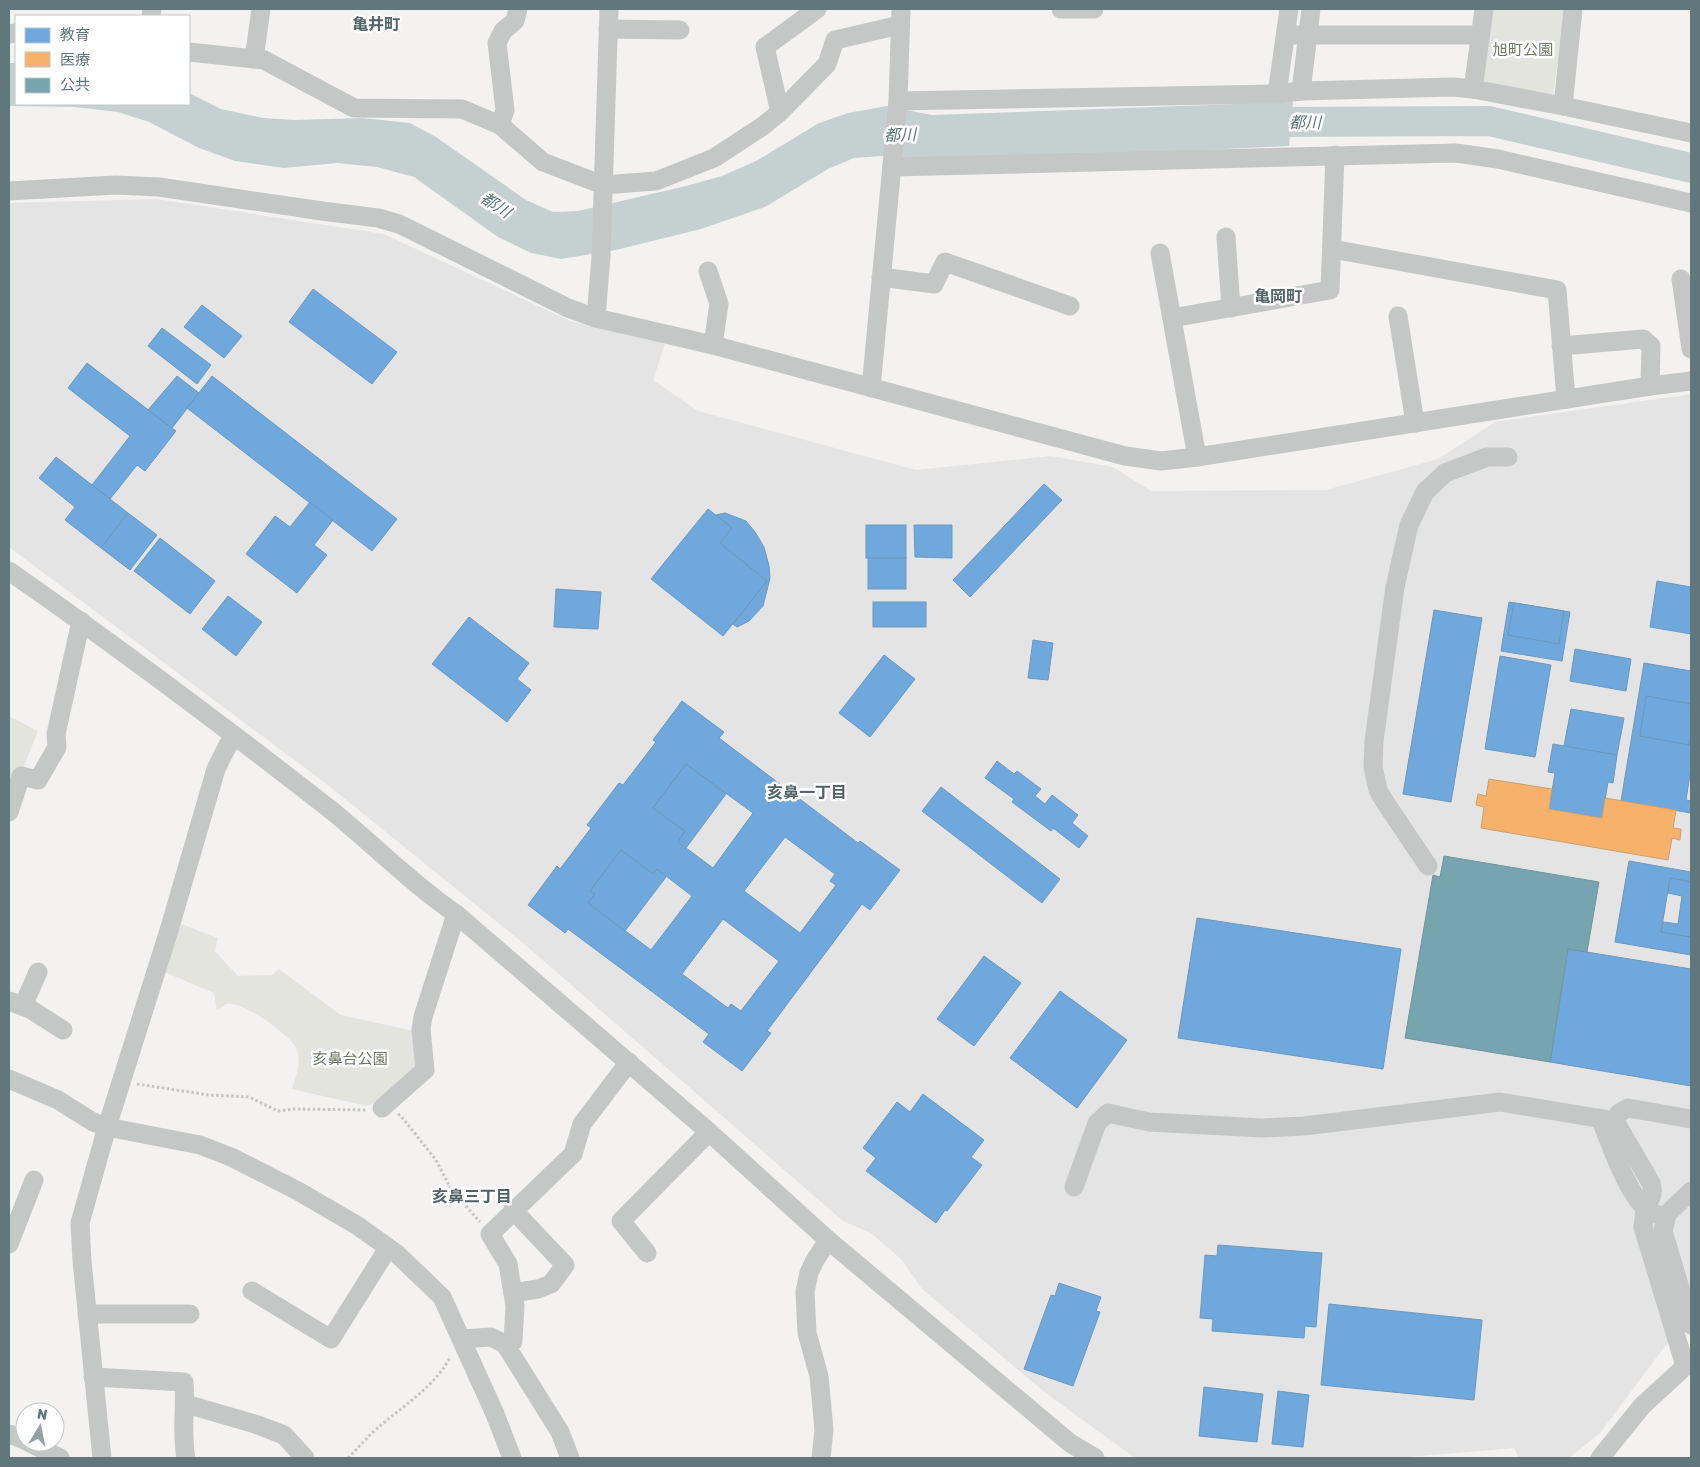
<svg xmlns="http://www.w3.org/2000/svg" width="1700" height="1467" viewBox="0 0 1700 1467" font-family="Rubik,'Noto Sans JP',sans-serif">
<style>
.built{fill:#e3e4e3}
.green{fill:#e3e4de}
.water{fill:#c5d1d0}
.schools{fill:#6fa8dc;stroke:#6a99bf;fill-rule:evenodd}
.health{fill:#f6b26b;stroke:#c9a070}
.public{fill:#76a5af;stroke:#6f979f}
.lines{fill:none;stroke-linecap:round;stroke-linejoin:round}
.river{stroke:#c5d1d0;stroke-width:30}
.path{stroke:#c3c5c6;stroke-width:3;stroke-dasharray:2.5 2.5;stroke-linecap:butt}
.minor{stroke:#c5c7c7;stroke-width:19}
.labels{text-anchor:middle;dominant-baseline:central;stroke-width:5;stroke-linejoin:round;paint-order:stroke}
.park-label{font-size:15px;fill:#6d7862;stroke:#fff}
.neighbourhood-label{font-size:16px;font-weight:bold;fill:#516366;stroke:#fff}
.water-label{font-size:16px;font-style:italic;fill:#5a7877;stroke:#fff}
</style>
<rect width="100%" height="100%" fill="#f3f2f1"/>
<polygon class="built" points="156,199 384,234 570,321 665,344 653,380 698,411 916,470 1051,456 1113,467 1151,491 1326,490 1438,459 1495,422 1691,394 1691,1322 1666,1345 1600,1433 1569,1458 1519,1458 1514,1448 1397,1458 1135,1458 1047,1394 922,1289 902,1260 871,1233 843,1221 523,943 324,782 9,547 9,203"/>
<g class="green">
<polygon points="1491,9 1566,9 1553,94 1487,85 1482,77"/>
<polygon points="9,716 38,731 9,804"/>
<path d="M176,922L218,938L215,951L238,976L272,975L279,969L341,1015L414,1031L415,1068L386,1095L367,1106L292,1089C296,1076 301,1064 297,1050C292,1036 242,1000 227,1004C224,1005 220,1008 217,1010L214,993L162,971Z"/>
</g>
<polygon class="water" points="9,63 16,63 16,104 189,104 189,93 221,109 263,118 294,120 363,118 410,123 436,137 526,200 553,212 578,211 686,186 722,176 756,161 819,123 848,113 887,106 932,115 1293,102 1289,146 1062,157 913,158 884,156 854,158 828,169 765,207 701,229 616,250 561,259 531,253 498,237 414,177 377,167 337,163 284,168 235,161 199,148 149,122 118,112 75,107 9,106"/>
<g class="schools">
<polygon points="313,289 397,352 372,384 289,322"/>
<polygon points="202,305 242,336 224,358 184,327"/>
<polygon points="162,328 211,365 197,384 148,346"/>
<polygon points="87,363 176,431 145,471 137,465 110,499 92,485 130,436 68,388"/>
<polygon points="177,376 199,393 172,428 148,410"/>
<polygon points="212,376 397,519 372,551 187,408"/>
<polygon points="56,457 128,513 101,548 65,520 75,507 39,478"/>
<polygon points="1044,484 1062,500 970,597 953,580"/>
<polygon points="310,502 333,520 314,545 327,555 297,593 246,554 275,516 290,527"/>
<polygon points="708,509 732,528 720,543 767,581 723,636 651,579"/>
<polygon points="128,513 157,535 130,570 101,548"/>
<polygon points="725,513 746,521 755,532 764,547 769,566 770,578 763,606 749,621 737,627 733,624 767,581 720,543 732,528 716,515"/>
<rect x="866" y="525" width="40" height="33"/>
<polygon points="914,525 952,525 952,558 915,557"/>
<polygon points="160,538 215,581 190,614 134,571"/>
<rect x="868" y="558" width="38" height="31"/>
<polygon points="1657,581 1691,587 1691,634 1650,627"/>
<polygon points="556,589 601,592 598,629 554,627"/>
<polygon points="228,596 262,622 236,656 202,629"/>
<rect x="873" y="602" width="53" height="25"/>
<polygon points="1509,602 1570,612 1562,661 1501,651"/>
<polygon points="1514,603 1564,611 1559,644 1508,635"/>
<polygon points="1434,610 1482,618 1451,802 1403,794"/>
<polygon points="469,617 529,663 517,679 531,690 507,722 432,664"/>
<polygon points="1033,640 1053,643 1048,680 1028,678"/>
<polygon points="1575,649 1631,659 1626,691 1570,681"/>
<polygon points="884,655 915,679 870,737 839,713"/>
<polygon points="1500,656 1551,665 1535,757 1485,749"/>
<polygon points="1644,663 1691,671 1691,768 1686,800 1691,801 1691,813 1621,801"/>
<polygon points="1646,696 1691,704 1691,734 1689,745 1640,736"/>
<path d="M682,701L724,732L719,738L858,843L860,841L900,870L870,910L862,904L767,1031L771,1033L742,1071L703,1042L709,1034L568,929L565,933L528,905L557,866L560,869L591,828L587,825L619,783L623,785L656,742L653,740ZM686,764L753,813L713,868L678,842L685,831L653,808ZM785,837L835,874L830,881L836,885L800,933L744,891ZM621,850L653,874L657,869L692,896L651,950L588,903L595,894L590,891ZM723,919L779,961L741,1011L731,1004L728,1008L682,974Z"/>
<polygon points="1571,709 1624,718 1617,755 1564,746"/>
<polygon points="1553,744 1617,755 1613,783 1608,782 1602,818 1549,809 1555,773 1548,772"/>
<polygon points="997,761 1014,774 1017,771 1041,789 1035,796 1045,804 1052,795 1078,815 1072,823 1088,836 1079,848 1053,828 1051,831 1012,802 1014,799 985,778"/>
<polygon points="686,764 726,794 686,848 678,842 685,831 653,808"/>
<polygon points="941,787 1060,879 1042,903 922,811"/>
<polygon points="621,850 653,874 657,869 666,877 625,931 588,903 595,894 590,891"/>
<polygon points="1629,861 1691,872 1691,882 1670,878 1661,932 1691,937 1691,955 1615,942"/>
<polygon points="1670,878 1691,882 1691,937 1661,932 1663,922 1678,924 1682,896 1668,893"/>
<polygon points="1197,918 1401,949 1383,1069 1178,1038"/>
<polygon points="1568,949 1691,969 1691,1086 1550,1062"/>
<polygon points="984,956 1021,983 974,1046 937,1019"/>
<polygon points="1060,991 1127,1040 1077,1108 1010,1058"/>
<polygon points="923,1094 984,1140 971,1157 982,1165 947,1211 945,1210 936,1223 866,1171 876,1158 863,1148 897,1102 910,1112"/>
<polygon points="1218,1245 1322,1253 1316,1327 1305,1326 1304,1338 1212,1331 1213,1319 1200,1318 1205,1255 1217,1256"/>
<polygon points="1059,1283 1101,1297 1096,1311 1100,1312 1073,1386 1024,1369 1051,1295 1055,1296"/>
<polygon points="1329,1304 1482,1320 1474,1400 1321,1385"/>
<polygon points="1204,1387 1263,1394 1257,1442 1199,1436"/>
<polygon points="1278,1391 1309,1395 1303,1447 1272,1444"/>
</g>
<polygon class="health" points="1489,779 1552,789 1549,809 1602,818 1605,798 1676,810 1673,828 1681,829 1680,840 1672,838 1668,860 1481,828 1484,807 1476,805 1478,794 1486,796"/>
<polygon class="public" points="1444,856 1599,882 1587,952 1568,949 1550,1062 1405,1038 1433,875 1440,877"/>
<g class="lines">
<polyline class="river" points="1250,122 1489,121 1691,168"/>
<g class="path">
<polyline points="137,1084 209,1095 249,1097 278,1111 294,1109 366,1110"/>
<polyline points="398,1114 401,1116 436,1160 451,1189 480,1222"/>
<path d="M348,1458C356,1450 364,1441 372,1433C400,1407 431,1391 450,1358"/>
</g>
<g class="minor">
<polyline points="1061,9 1094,9"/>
<polyline points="151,16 152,9"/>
<polyline points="608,29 680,30"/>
<polyline points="9,34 16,33"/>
<polyline points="1286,35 1480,35"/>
<polyline points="189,52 264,60 354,108 462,109 500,125 543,162 603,185 656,181 714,158 763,126 780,112 827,64 835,40 900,25"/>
<polyline points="254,59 261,9"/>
<polyline points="1473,89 1484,9"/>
<polyline points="1301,91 1311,9"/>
<polyline points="1277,94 1289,9"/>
<polyline points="898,101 1277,94 1301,91 1453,87 1473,89 1563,106 1691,133"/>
<polyline points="1563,106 1573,9"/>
<polyline points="780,112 765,47 817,9"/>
<polyline points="500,125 505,110 497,43 503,31 515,21 518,9"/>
<polyline points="892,167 1456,153 1498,159 1691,203"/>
<polyline points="9,191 116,185 159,187 322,211 378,218 399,224 568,308 596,318 713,345 1125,456 1161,461 1197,457 1650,386 1691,381"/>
<polyline points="1226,237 1231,308"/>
<polyline points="1332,249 1557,290 1566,399"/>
<polyline points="1160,253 1197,457"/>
<polyline points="708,271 719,304 713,345"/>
<polyline points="881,277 934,284 945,262 1070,306"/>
<polyline points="1681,279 1691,349"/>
<polyline points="1398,316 1415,423"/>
<polyline points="596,318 601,256 609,9"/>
<polyline points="1172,318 1330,290 1335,155"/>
<polyline points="1561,346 1643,339 1651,346 1650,386"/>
<polyline points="871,388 898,101 901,9"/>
<path d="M9,571C118,647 226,728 331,810C373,844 411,883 456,914L709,1132L828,1240L1070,1443L1095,1458"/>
<polyline points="9,812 21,776 38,780 57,747 56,734 81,621"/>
<polyline points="1428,866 1385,802 1378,790 1373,767 1374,741 1395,587 1409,525 1425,492 1445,473 1487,457 1508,457"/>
<polyline points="9,1001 30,1009 63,1030"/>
<polyline points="23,1006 38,972"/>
<polyline points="9,1079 58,1100 93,1122 107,1127 200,1145 231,1157 298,1191 358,1226 397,1254 442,1297 495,1414 512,1458"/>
<polyline points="382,1108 425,1070 421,1029 423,1017 456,914"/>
<path d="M1600,1118C1609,1139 1632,1211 1656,1214"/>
<path d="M1615,1121L1651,1183C1655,1198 1649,1197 1645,1210C1644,1215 1644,1221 1643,1227L1685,1366"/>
<polyline points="1615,1121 1619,1113 1628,1108 1691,1119"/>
<polyline points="1074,1187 1097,1123 1108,1113 1149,1122 1262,1128 1304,1126 1500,1102 1615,1121"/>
<polyline points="1691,1191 1667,1214 1663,1231 1691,1325"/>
<polyline points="9,1244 34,1180"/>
<polyline points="647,1253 621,1221 709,1132"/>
<polyline points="252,1291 331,1339 388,1248"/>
<polyline points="513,1293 538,1289 551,1284 565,1265 513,1210"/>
<polyline points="87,1314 190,1314"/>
<polyline points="462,1339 491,1337 505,1344 560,1432 570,1458"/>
<polyline points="505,1344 513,1341 515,1306 508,1264 490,1234 573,1154 582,1124 629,1062"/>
<path d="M93,1377L184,1382C186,1408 181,1433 186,1458"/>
<polyline points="186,1404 255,1424 284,1435 305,1458"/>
<polyline points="9,1434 25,1440"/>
<polyline points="28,1442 60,1458"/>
<polyline points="102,1458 82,1261 80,1223 107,1127 170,927 216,769 233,735"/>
<polyline points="821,1458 824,1430 819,1376 807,1333 805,1292 809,1273 814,1262 828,1240"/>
<polyline points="1600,1458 1642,1406 1691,1361"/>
</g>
</g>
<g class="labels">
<g class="park-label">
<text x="1523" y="50">旭町公園</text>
<text x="350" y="1059">亥鼻台公園</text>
</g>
<g class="neighbourhood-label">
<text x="376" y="24">亀井町</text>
<text x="1278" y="296">亀岡町</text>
<text x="807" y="792">亥鼻一丁目</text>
<text x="472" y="1196">亥鼻三丁目</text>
</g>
<g class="water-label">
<text x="1305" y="122">都川</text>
<text transform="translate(900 135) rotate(-2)">都川</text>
<text transform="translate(496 205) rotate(33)">都川</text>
</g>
</g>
<rect width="1700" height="1467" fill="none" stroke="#60777b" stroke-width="20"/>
<rect x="15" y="15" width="175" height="90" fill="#ffffff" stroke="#bfc9ca"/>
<rect x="25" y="28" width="25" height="15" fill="#6fa8dc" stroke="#bfc9ca"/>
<text x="60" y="40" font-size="15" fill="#60777b">教育</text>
<rect x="25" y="52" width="25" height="15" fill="#f6b26b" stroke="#bfc9ca"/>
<text x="60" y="65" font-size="15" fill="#60777b">医療</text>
<rect x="25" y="78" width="25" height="15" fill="#76a5af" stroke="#bfc9ca"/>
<text x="60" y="90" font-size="15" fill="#60777b">公共</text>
<g transform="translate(40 1427) rotate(10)"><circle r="24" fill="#ffffff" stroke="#bfc9ca"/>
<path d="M0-4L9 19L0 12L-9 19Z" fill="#93a2a4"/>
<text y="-8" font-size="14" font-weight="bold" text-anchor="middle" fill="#60777b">N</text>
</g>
</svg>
